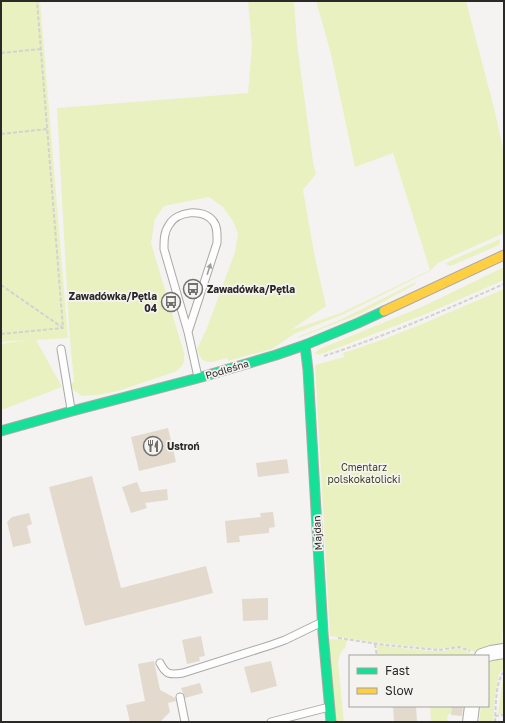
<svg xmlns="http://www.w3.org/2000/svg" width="505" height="723" viewBox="0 0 505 723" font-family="'Golos Text',sans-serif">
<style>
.green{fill:#eaf1c1}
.building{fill:#e3d9cc}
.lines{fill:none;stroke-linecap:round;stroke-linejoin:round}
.lane-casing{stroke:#aaa9a7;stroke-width:9}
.street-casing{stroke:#aaa9a7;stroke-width:16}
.fast-casing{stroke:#aaa9a7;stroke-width:11}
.slow-casing{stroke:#aaa9a7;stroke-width:11}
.path{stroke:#d3d2d1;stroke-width:2;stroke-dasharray:4 2;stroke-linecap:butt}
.lane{stroke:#fdfdfd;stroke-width:7}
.street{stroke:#fdfdfd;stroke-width:14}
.fast{stroke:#16e098;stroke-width:9}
.slow{stroke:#ffcf43;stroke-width:9}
.oneway{fill:#9e9e9d}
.labels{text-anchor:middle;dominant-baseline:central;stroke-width:3.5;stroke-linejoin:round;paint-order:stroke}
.poi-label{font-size:10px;font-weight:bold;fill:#2a2928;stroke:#f5f3f0;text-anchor:start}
.street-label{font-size:10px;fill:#2a2928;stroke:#f5f3f0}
.park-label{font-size:10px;fill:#3d421a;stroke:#f5f3f0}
</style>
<rect width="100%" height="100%" fill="#f4f3f1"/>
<g class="green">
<polygon points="1,1 40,1 68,338 36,340 62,387 1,410 1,344 26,340 1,342"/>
<path d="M248,1H294L297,43L313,162L316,174L303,190L314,253L326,306L291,330L341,313L430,270L393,153L355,167L331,54L316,1H466L495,112L504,153V233L444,260L438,263L430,271L344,314L294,334L272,349L228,361L227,358C219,360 207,366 201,358C199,356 199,352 197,349L207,328L235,252L238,234L233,221L223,207L209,197L164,206L155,219L151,243L184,353C185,363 183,366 175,372L118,391L98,395L82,396L72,389L70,384L74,382L69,328L57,108L248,93L252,45Z"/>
<polygon points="500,239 499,245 451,266 447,265 446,263"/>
<polygon points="504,267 504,280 426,314 319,355 315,353 318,350 322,348 426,305"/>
<polygon points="416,282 414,285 360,314 298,338 298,337 342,319"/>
<polygon points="504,289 504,632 502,633 503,645 475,652 459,646 439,649 381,643 330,636 315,365 344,357 343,353 384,339 422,324"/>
<path d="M329,639L347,640L345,648C340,651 339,658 338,663L344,722H335Z"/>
<polygon points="377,645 391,647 430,651 444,651 458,648 475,655 475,656 378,656"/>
<polygon points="504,657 504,671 502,671 499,674 495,696 493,722 479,722 481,706 488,706 488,660"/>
<polygon points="504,677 504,714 498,714 503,678"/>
<polygon points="430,706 452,706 451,714 448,714 447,722 431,722"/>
</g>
<g class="building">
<polygon points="168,428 176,462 139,471 131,437"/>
<polygon points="287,459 289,473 258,477 256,463"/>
<polygon points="92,476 121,588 206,566 213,593 85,626 49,487"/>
<polygon points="137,482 141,492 167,489 168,500 145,503 147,508 131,513 122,487"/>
<polygon points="273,512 275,527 269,528 269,533 239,536 240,542 227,543 225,521 261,517 260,513"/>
<polygon points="29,513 32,524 27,526 31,543 13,547 7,522 12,517"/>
<polygon points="268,598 268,620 243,621 242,599"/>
<polygon points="201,636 205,656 199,657 200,661 187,664 182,640"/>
<polygon points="154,661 160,690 175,698 176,701 168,703 170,712 160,722 130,722 126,705 145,701 138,664"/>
<polygon points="271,661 277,686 251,693 244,667"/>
<polygon points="200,683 203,693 185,698 181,688"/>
<polygon points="393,706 416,706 417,722 394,722"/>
<polygon points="452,706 463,706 462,716 451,715"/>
</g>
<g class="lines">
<defs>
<g id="lane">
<path d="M188,332L217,243C217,236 218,227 213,221C203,208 177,211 169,225C164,232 164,240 164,249L188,332L198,377"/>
<polyline points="61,349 71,409"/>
<path d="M160,663C166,675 170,675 183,673L271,645L285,640L320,623"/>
<polyline points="180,697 185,722"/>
<polyline points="271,722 329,707"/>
</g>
<g id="street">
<polyline points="482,656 491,653 504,651"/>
<polyline points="470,722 472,706"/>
</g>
<g id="fast">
<polyline points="305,345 308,370 323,633 331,722"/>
<polyline points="1,431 72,411 198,378 276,355 305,345 358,323 384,311"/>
</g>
<polyline id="slow" points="384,311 504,255"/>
</defs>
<use href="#lane" class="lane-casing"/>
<use href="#street" class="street-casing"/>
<use href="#fast" class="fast-casing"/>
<use href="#slow" class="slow-casing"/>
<g class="path">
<polyline points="1,53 41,49"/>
<polyline points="1,134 47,129"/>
<polyline points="1,285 63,328 37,1"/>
<polyline points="1,334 63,328"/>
<path d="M324,356C386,336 445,310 504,284"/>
<polyline points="338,638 385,645 439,650 459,647 470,651"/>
<polyline points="375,644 377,656"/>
<polyline points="495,716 504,715"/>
<path d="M495,722C496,706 495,688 502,674L504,673"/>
</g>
<use href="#lane" class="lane"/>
<use href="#street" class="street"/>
<use href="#fast" class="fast"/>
<use href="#slow" class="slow"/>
</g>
<defs><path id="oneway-solid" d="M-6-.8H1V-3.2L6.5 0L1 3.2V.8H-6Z"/></defs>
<use class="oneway" href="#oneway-solid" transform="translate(209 269) rotate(-72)"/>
<defs>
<symbol id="bus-ring" viewBox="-11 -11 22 22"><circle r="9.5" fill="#f5f3f0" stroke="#71706e" stroke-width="1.5"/><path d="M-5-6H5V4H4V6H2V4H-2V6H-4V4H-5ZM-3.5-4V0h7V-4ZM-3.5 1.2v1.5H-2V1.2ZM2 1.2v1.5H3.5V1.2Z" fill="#71706e"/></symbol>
<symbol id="restaurant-ring" viewBox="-11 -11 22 22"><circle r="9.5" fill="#f5f3f0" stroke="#71706e" stroke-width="1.5"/><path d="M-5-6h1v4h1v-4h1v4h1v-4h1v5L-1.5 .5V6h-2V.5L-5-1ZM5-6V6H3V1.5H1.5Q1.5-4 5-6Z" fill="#71706e"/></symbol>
</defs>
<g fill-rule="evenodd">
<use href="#bus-ring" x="182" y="278" width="22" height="22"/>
<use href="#bus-ring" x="160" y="291" width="22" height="22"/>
<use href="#restaurant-ring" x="142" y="435" width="22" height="22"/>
</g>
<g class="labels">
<g class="poi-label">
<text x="207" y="289">Zawadówka/Pętla</text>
<text x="157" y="296" text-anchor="end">Zawadówka/Pętla<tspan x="157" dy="12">04</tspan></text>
<text x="167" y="446">Ustroń</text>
</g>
<g class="street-label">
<text transform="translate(227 369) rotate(-17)">Podleśna</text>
<text transform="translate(317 533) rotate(-93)">Majdan</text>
</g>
<g class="park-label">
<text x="364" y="467">Cmentarz<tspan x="364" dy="12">polskokatolicki</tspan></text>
</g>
</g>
<rect width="505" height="723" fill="none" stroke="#2a2928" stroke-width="4"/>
<rect x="349" y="655" width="140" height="52" fill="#f5f3f0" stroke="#a4a2a0"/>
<rect x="357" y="668" width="20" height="6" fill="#16e098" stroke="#a4a2a0"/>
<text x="385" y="675" font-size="12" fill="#2a2928">Fast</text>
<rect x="357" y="688" width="20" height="6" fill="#ffcf43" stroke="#a4a2a0"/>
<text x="385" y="695" font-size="12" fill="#2a2928">Slow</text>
</svg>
